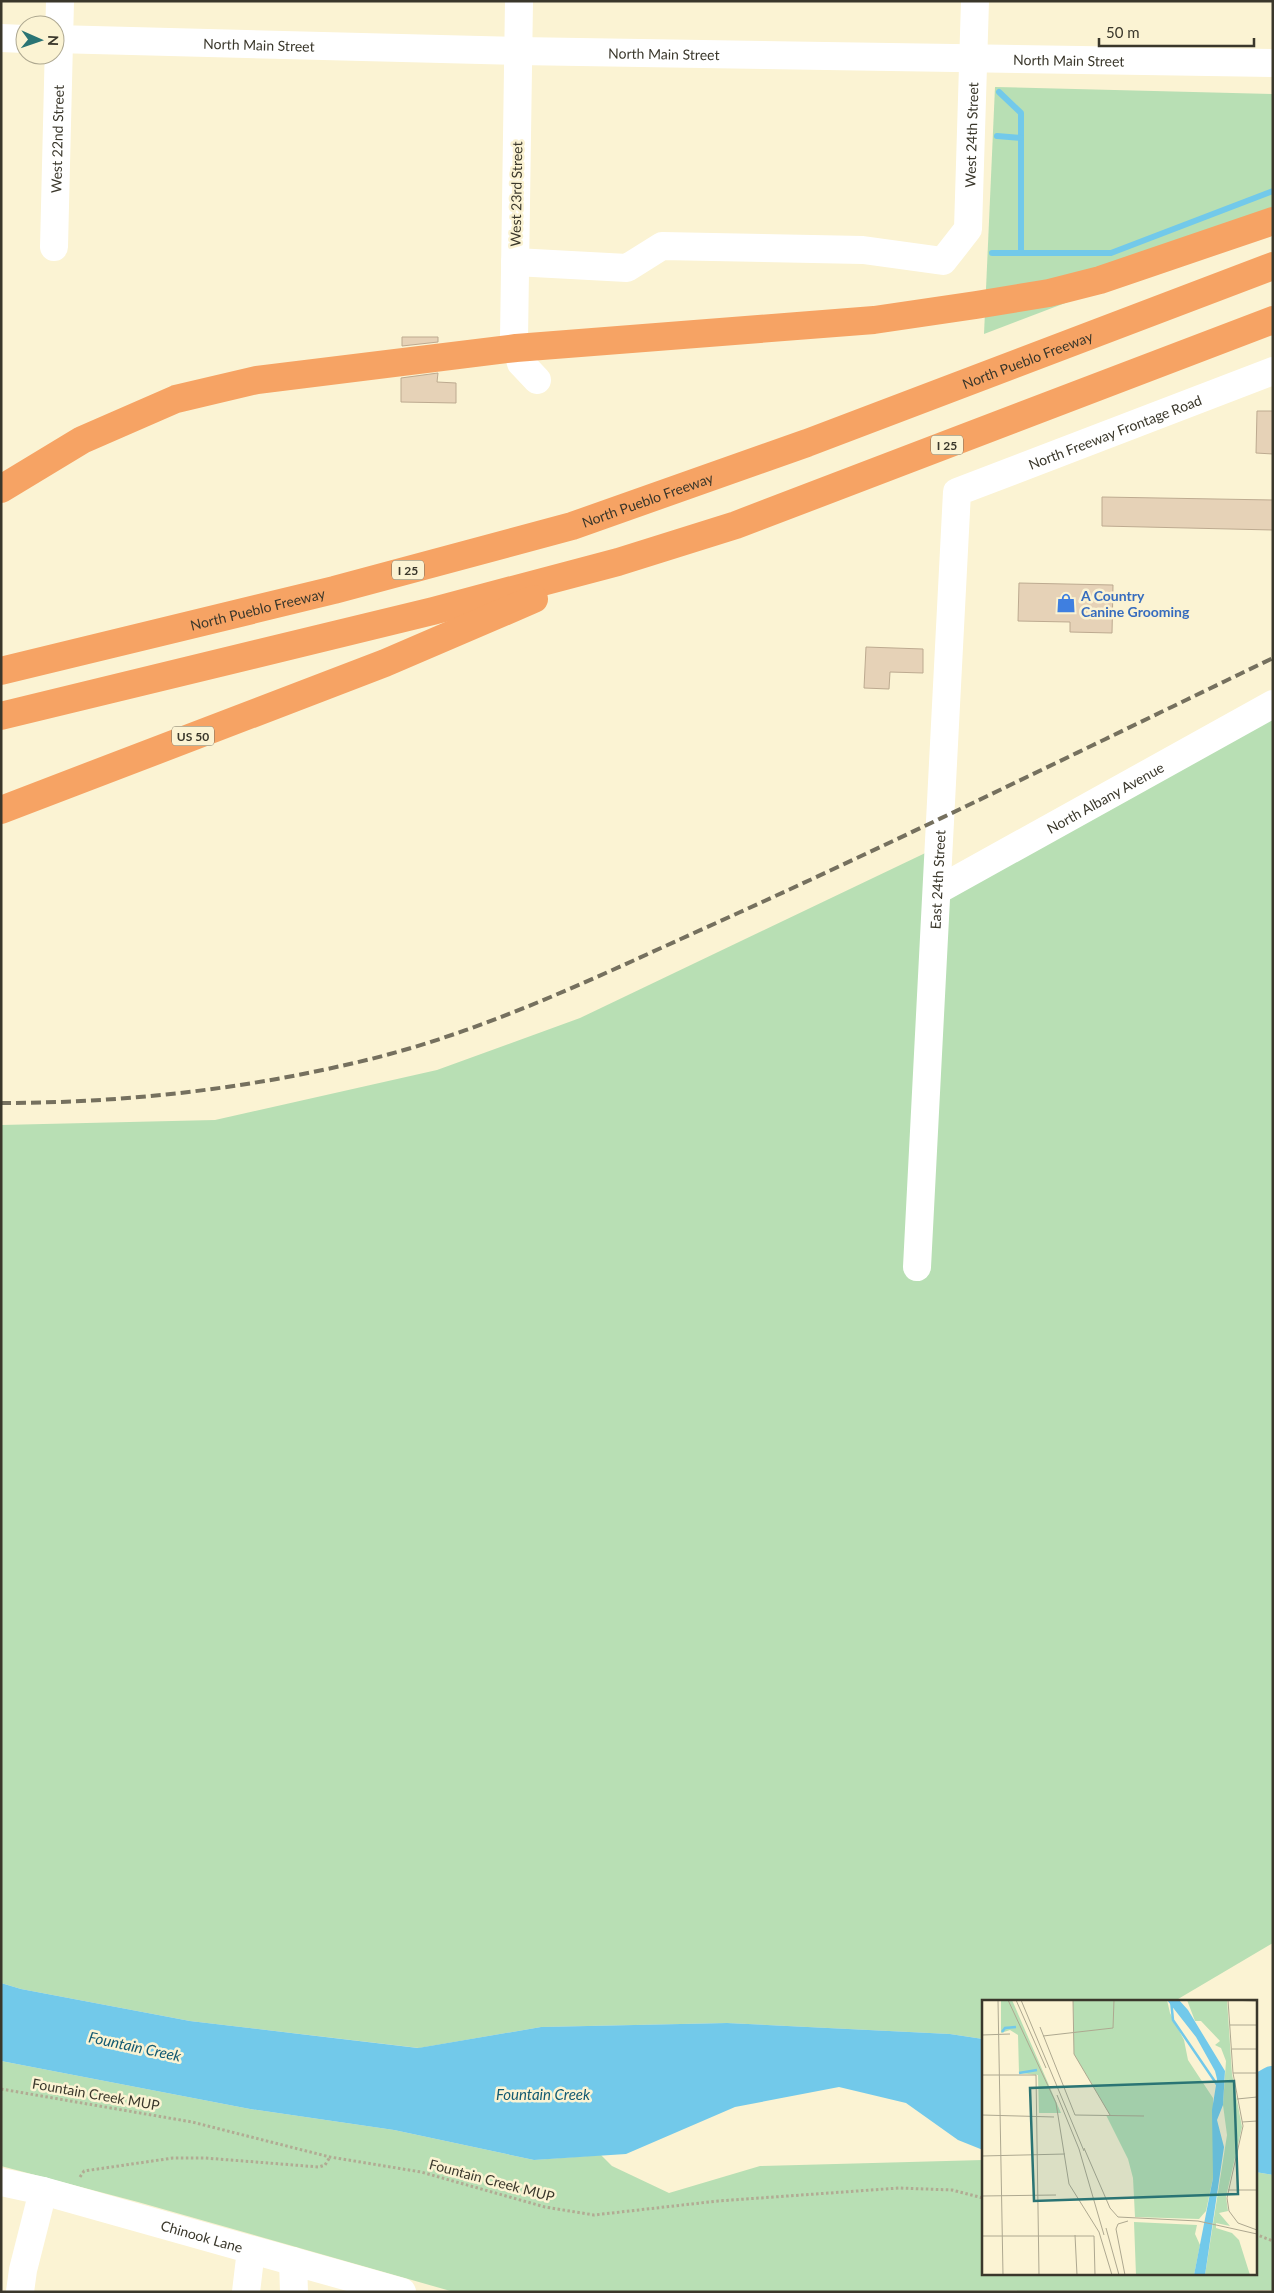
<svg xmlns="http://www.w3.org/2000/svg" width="1274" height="2293" viewBox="0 0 1274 2293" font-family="Lato,sans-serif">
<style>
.green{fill:#b8dfb4}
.water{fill:#72c9ea}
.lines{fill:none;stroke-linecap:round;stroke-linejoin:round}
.stream{stroke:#72c9ea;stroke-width:6}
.river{stroke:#72c9ea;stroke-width:38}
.building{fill:#e6d2b7;stroke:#bdaa90}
.path{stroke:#b1ab93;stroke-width:3;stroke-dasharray:2.5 2.5;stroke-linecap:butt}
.minor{stroke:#fff;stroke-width:28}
.highway{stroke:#f6a364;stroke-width:28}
.rail{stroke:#75705e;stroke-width:4;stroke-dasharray:10 5;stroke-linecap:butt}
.labels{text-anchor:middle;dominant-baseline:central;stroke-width:5;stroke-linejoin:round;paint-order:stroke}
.shield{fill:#fbf3d3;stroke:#746f5d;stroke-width:1}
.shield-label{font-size:12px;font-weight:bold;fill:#3a372b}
.street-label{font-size:14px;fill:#3a372b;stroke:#fbf3d3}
.shop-label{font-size:14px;font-weight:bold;fill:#366cbe;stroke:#fbf3d3;text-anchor:start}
.water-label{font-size:15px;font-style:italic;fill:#135a71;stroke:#fbf3d3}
.inset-river{fill:none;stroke:#72c9ea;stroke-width:2.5}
.inset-road{fill:none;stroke:#aea890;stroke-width:1}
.view{fill:#2a7474;fill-opacity:0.15;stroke:#2a7474;stroke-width:2.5}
.inset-edge{fill:none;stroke:#3a372b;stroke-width:2.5}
</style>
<rect width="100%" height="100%" fill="#fbf3d3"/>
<g class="green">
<polygon points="995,87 1273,94 1273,224 984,334"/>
<polygon points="1273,704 1273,1943 1173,2002 983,2002 983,2039 950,2034 727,2023 541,2027 419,2048 190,2021 21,1989 1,1983 1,1125 215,1120 437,1070 580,1018 940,846 938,889"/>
<polygon points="1,2061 250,2109 394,2130 534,2160 601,2155 612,2166 669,2193 760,2166 983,2160 983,2274 1255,2274 1255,2172 1273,2175 1273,2290 454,2292 138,2202 1,2166"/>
</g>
<g class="water">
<polygon points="1,1983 21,1989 190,2021 418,2048 541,2027 727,2023 950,2034 983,2039 983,2150 958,2140 906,2103 839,2087 735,2107 626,2154 534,2160 394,2130 250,2109 1,2061"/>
<polygon points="1255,2096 1273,2099 1273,2175 1255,2172"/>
</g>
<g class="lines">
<g class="stream">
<polyline points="999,92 1021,113 1021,253"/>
<polyline points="997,136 1021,138"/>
<polyline points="992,253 1111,253 1273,191"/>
</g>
<polyline class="river" points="1255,2095 1273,2085"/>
</g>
<g class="building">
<polygon points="402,337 438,337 438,342 402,346"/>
<polygon points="438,373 437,382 456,383 456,403 401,402 401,378"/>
<polygon points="1257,411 1273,411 1273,454 1256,453"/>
<polygon points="1102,497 1273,500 1273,530 1102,526"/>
<polygon points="1019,583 1113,585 1112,633 1070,632 1070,622 1018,621"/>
<polygon points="866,647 923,649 923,673 890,672 889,689 864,688"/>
</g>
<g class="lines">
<g class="path">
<polyline points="1,2089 192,2122 330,2157 421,2172 545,2207 594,2215 718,2201 899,2188 952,2190 983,2198"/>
<polyline points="80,2177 84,2171 173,2158 205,2158 319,2167 325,2165 330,2157"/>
<polyline points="1255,2234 1273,2241"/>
</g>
<g class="minor">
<polyline points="519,1 514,339 521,363 537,380"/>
<polyline points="1,38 25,39"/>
<path id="s1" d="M55,39L518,51L1273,63"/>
<path id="s2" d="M54,247L60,1"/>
<path id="s3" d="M515,262L627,268L662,246L863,250L943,261L968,229L975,1"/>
<path id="s4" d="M938,890L1273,704"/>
<path id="s5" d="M917,1267L957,492L1273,371"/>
<path id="s6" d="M1,2182L43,2191L402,2292"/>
<polyline points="293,2261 294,2292"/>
<polyline points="20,2292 23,2270 43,2191"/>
<polyline points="246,2292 251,2250"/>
</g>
<g class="highway">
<polyline points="1,489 82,440 176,399 257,380 516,348 874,320 976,305 1049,293 1100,280 1273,221"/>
<path id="s7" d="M1,671L334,590L572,526L807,443L1273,266"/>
<polyline points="1,716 433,611 618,562 736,525 1273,320"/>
<polyline points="1,810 385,663 534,599"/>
</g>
<path class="rail" d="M1,1103C119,1103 239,1090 354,1063C477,1035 590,980 705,928C896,842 1084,749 1273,658"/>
</g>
<defs>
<symbol id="shop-bare" viewBox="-9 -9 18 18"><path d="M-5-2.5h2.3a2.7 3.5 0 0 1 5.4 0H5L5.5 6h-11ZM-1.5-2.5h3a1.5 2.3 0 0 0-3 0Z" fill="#3f7fe0" stroke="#fbf3d3" stroke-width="2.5" paint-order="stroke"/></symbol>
</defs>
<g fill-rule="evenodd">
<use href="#shop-bare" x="1052" y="589" width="28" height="28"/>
</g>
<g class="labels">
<g class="shield">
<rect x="931" y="435.5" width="32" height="19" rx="4"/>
<rect x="392" y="560.5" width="32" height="19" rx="4"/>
<rect x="172" y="726.5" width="42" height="19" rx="4"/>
</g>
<g class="shield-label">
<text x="947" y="445">I 25</text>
<text x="408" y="570">I 25</text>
<text x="193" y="736">US 50</text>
</g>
<g class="street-label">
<text stroke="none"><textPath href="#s1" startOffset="204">North Main Street</textPath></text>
<text stroke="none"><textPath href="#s1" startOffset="609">North Main Street</textPath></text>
<text stroke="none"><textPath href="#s1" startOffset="1014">North Main Street</textPath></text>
<text stroke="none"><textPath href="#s3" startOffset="570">West 24th Street</textPath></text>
<text stroke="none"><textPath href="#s2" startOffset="108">West 22nd Street</textPath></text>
<text transform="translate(516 194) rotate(-89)">West 23rd Street</text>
<text stroke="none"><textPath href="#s7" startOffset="1074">North Pueblo Freeway</textPath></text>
<text stroke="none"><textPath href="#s5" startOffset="945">North Freeway Frontage Road</textPath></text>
<text stroke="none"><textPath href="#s7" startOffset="669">North Pueblo Freeway</textPath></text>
<text stroke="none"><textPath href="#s7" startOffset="264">North Pueblo Freeway</textPath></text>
<text stroke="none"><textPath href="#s4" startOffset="191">North Albany Avenue</textPath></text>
<text stroke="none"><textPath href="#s5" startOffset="388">East 24th Street</textPath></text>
<text transform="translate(96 2094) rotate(10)">Fountain Creek MUP</text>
<text transform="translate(492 2180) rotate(15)">Fountain Creek MUP</text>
<text stroke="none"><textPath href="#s6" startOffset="208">Chinook Lane</textPath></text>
</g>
<g class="shop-label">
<text x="1081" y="595">A Country<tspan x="1081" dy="16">Canine Grooming</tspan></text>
</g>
<g class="water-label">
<text transform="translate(135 2046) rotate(12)">Fountain Creek</text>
<text x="543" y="2094">Fountain Creek</text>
</g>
</g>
<g transform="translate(982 2000)">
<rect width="275" height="275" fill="#fbf3d3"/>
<path d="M19,0H30L79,113H57L56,75L37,73L36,35L28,30L19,33ZM91,0H185L188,13L202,40L206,60L231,98V178L224,211L217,219L153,217L151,178L146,159L124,115H128L92,54ZM205,0H245L250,74L260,127L244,197L246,211L237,213L248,226L234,223V228L250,233L257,240L268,275H223L245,135L241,105L244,61L239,48L233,45L238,41L219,21H213ZM152,222L215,225L213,234L218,245L212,275H154Z" fill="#b8dfb4"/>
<path d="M185,0H197L206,10L243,71L241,105L235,120L242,147L223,275H212L231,178L230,110L235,79L233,71L214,37Z" fill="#72c9ea"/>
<path class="inset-river" d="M189,0L191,20L236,86M20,32L23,28L34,27M37,73L55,70"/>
<path class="inset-road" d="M16,0L21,275M26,0L74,103L87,184L117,232L130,275M34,0L64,68M39,0L102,151M91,0L92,54L128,115M275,1L246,0L251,73L261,126L245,198L247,211L256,223L275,230M248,25H275M58,27L93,115L162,116M0,35L28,34M61,36L131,28L132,0M250,49H275M251,73H275M0,75H54L57,275M75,95L97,149L122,235M255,99L275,97M0,115L72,117M260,122L275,121M102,148L128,208L136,217L216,221L275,234M0,156L83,154M246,190H275M0,196L74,195M124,228L137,275M93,235L95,275M0,236H112L113,275M143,275L134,229L136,224L146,221"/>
<path class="view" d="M252,81L256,194L52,201L48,88Z"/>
<rect width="275" height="275" class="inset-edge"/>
</g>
<rect width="1274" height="2293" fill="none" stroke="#3a372b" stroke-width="5"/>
<g transform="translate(40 40) rotate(92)"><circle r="24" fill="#fbf3d3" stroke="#aea890"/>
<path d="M0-4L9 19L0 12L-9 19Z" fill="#2a7474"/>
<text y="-8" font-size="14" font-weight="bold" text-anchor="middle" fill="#3a372b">N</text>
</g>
<path d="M1099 38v8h155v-8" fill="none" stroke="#3a372b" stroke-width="2.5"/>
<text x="1106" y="38" font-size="15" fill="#3a372b" stroke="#fbf3d3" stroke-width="4" paint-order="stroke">50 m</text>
</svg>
